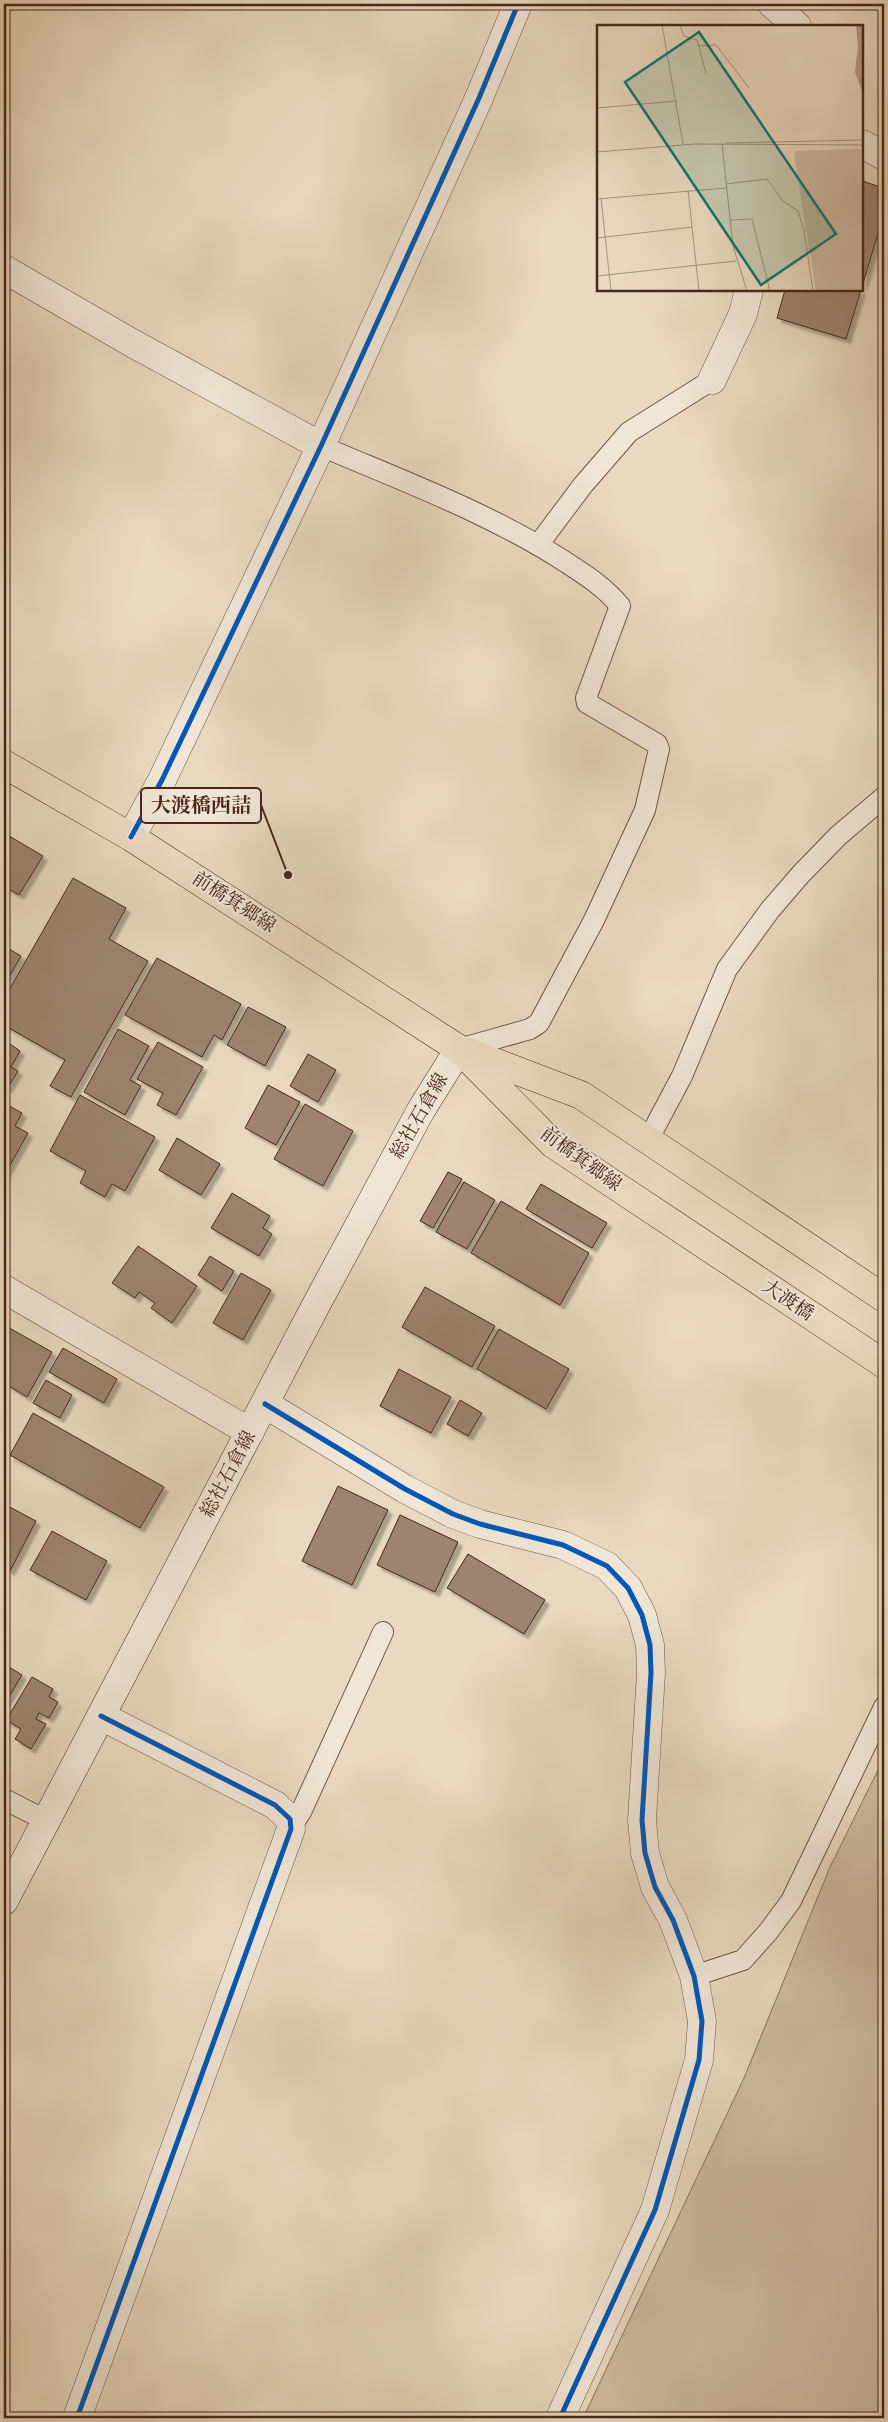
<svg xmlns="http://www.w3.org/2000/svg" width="888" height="2422" viewBox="0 0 888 2422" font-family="'IM FELL Double Pica','Noto Serif JP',serif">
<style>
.green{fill:#cebba4;stroke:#8b715f}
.building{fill:#9c8470;stroke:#48271a;filter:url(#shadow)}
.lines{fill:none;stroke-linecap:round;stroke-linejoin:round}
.lane-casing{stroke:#705444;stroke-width:22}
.street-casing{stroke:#705444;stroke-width:29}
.secondary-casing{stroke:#48271a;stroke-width:29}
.primary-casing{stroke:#48271a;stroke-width:29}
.lane{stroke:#f1e6d6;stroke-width:20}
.street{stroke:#f1e6d6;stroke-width:28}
.secondary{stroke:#f1e6d6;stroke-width:28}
.primary{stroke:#e9d9c0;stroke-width:28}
.cycleway-casing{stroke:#f1e6d6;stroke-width:8}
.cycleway{stroke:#0057b8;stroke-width:5}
.labels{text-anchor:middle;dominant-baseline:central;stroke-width:4.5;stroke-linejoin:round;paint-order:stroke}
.street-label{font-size:19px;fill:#48271a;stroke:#f1e6d6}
.inset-road{fill:none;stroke:#a9927e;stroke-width:1}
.view{fill:#0f766e;fill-opacity:0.15;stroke:#0f766e;stroke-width:2.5}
.inset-edge{fill:none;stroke:#48271a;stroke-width:2.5}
.leader{fill:none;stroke:#48271a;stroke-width:2}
.callout-dot{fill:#48271a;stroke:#f1e6d6;stroke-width:2}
.callout{fill:#f1e6d6;stroke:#48271a;stroke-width:2}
.callout-label{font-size:20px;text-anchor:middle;font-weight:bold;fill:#48271a}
</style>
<defs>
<filter id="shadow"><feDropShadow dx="4.5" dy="4.5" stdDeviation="1" flood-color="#0004"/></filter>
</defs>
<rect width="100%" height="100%" fill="#e9d9c0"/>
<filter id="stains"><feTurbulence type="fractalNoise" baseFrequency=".004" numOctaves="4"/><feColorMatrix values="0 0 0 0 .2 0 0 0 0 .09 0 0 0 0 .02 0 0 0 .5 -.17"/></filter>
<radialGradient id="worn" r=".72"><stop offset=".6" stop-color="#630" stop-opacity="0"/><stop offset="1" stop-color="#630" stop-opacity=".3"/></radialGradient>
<polygon class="green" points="884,1758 884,2418 583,2418 744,2078 830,1867"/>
<g class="building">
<polygon points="862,181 884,188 884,213 862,287"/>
<polygon points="785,290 861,290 846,339 777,318"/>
<polygon points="9,836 43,856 19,895 4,886 4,845"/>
<polygon points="73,878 126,908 109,939 148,961 71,1097 50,1086 65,1060 4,1025 4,999"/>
<polygon points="4,946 21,956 4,986"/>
<polygon points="157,958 241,1004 222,1040 214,1035 202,1057 125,1015"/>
<polygon points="248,1007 286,1027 265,1066 227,1045"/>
<polygon points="118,1029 149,1046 130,1080 141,1086 125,1115 84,1092"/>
<polygon points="4,1040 20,1051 11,1067 18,1071 7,1089 4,1087"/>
<polygon points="158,1042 203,1067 176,1115 157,1105 163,1093 137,1079"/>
<polygon points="308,1054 336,1070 318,1102 290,1086"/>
<polygon points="268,1085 300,1102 276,1145 245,1128"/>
<polygon points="80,1095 155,1137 125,1191 112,1184 105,1197 80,1183 86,1171 50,1151"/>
<polygon points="4,1103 22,1113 15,1126 28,1133 4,1176"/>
<polygon points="305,1104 353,1131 323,1186 274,1159"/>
<polygon points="177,1138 220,1164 201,1195 159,1170"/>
<polygon points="448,1172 462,1179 433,1228 420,1221"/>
<polygon points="464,1182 495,1200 467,1249 436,1232"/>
<polygon points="541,1184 607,1223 592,1248 526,1209"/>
<polygon points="232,1193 270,1216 263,1228 272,1234 259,1256 211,1228"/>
<polygon points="501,1201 589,1253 560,1305 471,1253"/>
<polygon points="138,1246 197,1286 172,1323 151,1308 155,1303 139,1292 135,1298 112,1283"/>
<polygon points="210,1256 234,1271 222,1291 198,1275"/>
<polygon points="241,1273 271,1290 243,1340 213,1323"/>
<polygon points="425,1287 495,1326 472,1367 402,1327"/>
<polygon points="4,1325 52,1352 27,1397 4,1383"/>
<polygon points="499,1329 569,1369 546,1409 477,1369"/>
<polygon points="63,1348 117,1379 104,1403 49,1372"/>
<polygon points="399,1369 451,1397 431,1433 380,1406"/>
<polygon points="46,1380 72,1395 60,1418 33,1403"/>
<polygon points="460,1400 482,1413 468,1436 447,1424"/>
<polygon points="33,1413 164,1487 140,1528 10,1455"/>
<polygon points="338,1486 388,1510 352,1585 302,1561"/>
<polygon points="4,1504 36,1521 10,1571 4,1567"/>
<polygon points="400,1515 458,1542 435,1592 377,1565"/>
<polygon points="52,1531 107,1561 86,1600 30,1570"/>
<polygon points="468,1554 545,1600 524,1634 447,1588"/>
<polygon points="4,1664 22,1675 4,1705"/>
<polygon points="32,1677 53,1689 49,1697 58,1702 49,1718 39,1713 36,1719 46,1724 31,1749 15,1739 21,1729 6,1720"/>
</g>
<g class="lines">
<defs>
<g id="lane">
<path d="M321,446C403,481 489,513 564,561C584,574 605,587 620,606L586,698L587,703L657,744L659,749L645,810L594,920L539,1023L530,1029L459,1049"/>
<polyline points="538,545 583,485 629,432 712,380"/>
<polyline points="648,1140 682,1076 727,969 770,910 801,874 838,836 884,797"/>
<polyline points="4,1799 45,1820"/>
<polyline points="290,1819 297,1818 301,1812 383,1632"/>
<polyline points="694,1976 743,1960 768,1932 791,1901 884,1707"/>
</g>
<g id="street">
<polyline points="772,4 797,26"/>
<polyline points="862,144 884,156"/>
<polyline points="4,269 132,343 321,446"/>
<polyline points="712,380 743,314 749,290"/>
<polyline points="131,837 162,780 321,446 479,98 518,4"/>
<polyline points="4,1289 250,1432"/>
<polyline points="265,1404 405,1489 453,1514 480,1524 563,1545 607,1566 628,1588 642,1615 650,1645 651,1673 642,1820 645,1853 655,1887 673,1920 694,1976 702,2021 699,2060 655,2210 560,2418"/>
<polyline points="77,2418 291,1829 290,1819 275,1805 101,1716"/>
</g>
<polyline id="secondary" points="4,1901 315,1307 421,1110 459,1049"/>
<g id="primary">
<polyline points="4,764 131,837 459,1049 553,1144 884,1364"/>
<polyline points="468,1052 581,1095 884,1298"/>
</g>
</defs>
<use href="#lane" class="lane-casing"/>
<use href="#street" class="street-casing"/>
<use href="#secondary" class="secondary-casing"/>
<use href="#primary" class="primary-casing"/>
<use href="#lane" class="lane"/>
<use href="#street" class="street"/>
<use href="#secondary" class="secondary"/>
<use href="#primary" class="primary"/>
<defs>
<g id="cycleway">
<polyline points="131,837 162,780 321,446 479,98 518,4"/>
<polyline points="265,1404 405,1489 453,1514 480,1524 563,1545 607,1566 628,1588 642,1615 650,1645 651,1673 642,1820 645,1853 655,1887 673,1920 694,1976 702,2021 699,2060 655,2210 560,2418"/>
<polyline points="77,2418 291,1829 290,1819 275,1805 101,1716"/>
</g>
</defs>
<use href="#cycleway" class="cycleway-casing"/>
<use href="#cycleway" class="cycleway"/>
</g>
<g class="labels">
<g class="street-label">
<text transform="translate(234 902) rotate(33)">前橋箕郷線</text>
<text transform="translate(419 1116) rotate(-60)">総社石倉線</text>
<text transform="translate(581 1159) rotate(36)">前橋箕郷線</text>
<text transform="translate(788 1300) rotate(34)">大渡橋</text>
<text transform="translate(228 1474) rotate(-62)">総社石倉線</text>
</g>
</g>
<g transform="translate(597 25)">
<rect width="266" height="266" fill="#e9d9c0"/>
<path d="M264,124L266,266H219L197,129L200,126Z" fill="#cebba4"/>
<path d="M259,0H266V69L258,47L261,21Z" fill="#b29c88"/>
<path class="inset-road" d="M65,0L86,119M83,0L87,11L100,15L109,48M102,21L119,20L152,63M0,83L80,76M129,118L267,115M125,119L136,221L150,266M0,127L97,119L267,120M129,159L170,154L186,176L201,186L207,205L216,266M91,165L102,266M4,173L14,266M0,174L129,163M133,195L155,194L173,266M0,213L95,202M0,251L139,236"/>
<path class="view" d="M102,7L239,209L164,260L28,57Z"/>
<rect width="266" height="266" class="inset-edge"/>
</g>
<path class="leader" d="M288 875L261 805"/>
<circle class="callout-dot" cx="288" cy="875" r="5"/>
<rect class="callout" x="141" y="788" width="120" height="35" rx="5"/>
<g class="callout-label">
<text x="201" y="812">大渡橋西詰</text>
</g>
<rect width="888" height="2422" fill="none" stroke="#e9d9c0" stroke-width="20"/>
<rect x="5" y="5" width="878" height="2412" fill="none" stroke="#48271a" stroke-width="2.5"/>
<rect x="10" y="10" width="868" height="2402" fill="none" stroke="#48271a"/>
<rect width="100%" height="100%" filter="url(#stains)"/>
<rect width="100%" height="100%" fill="url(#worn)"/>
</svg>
